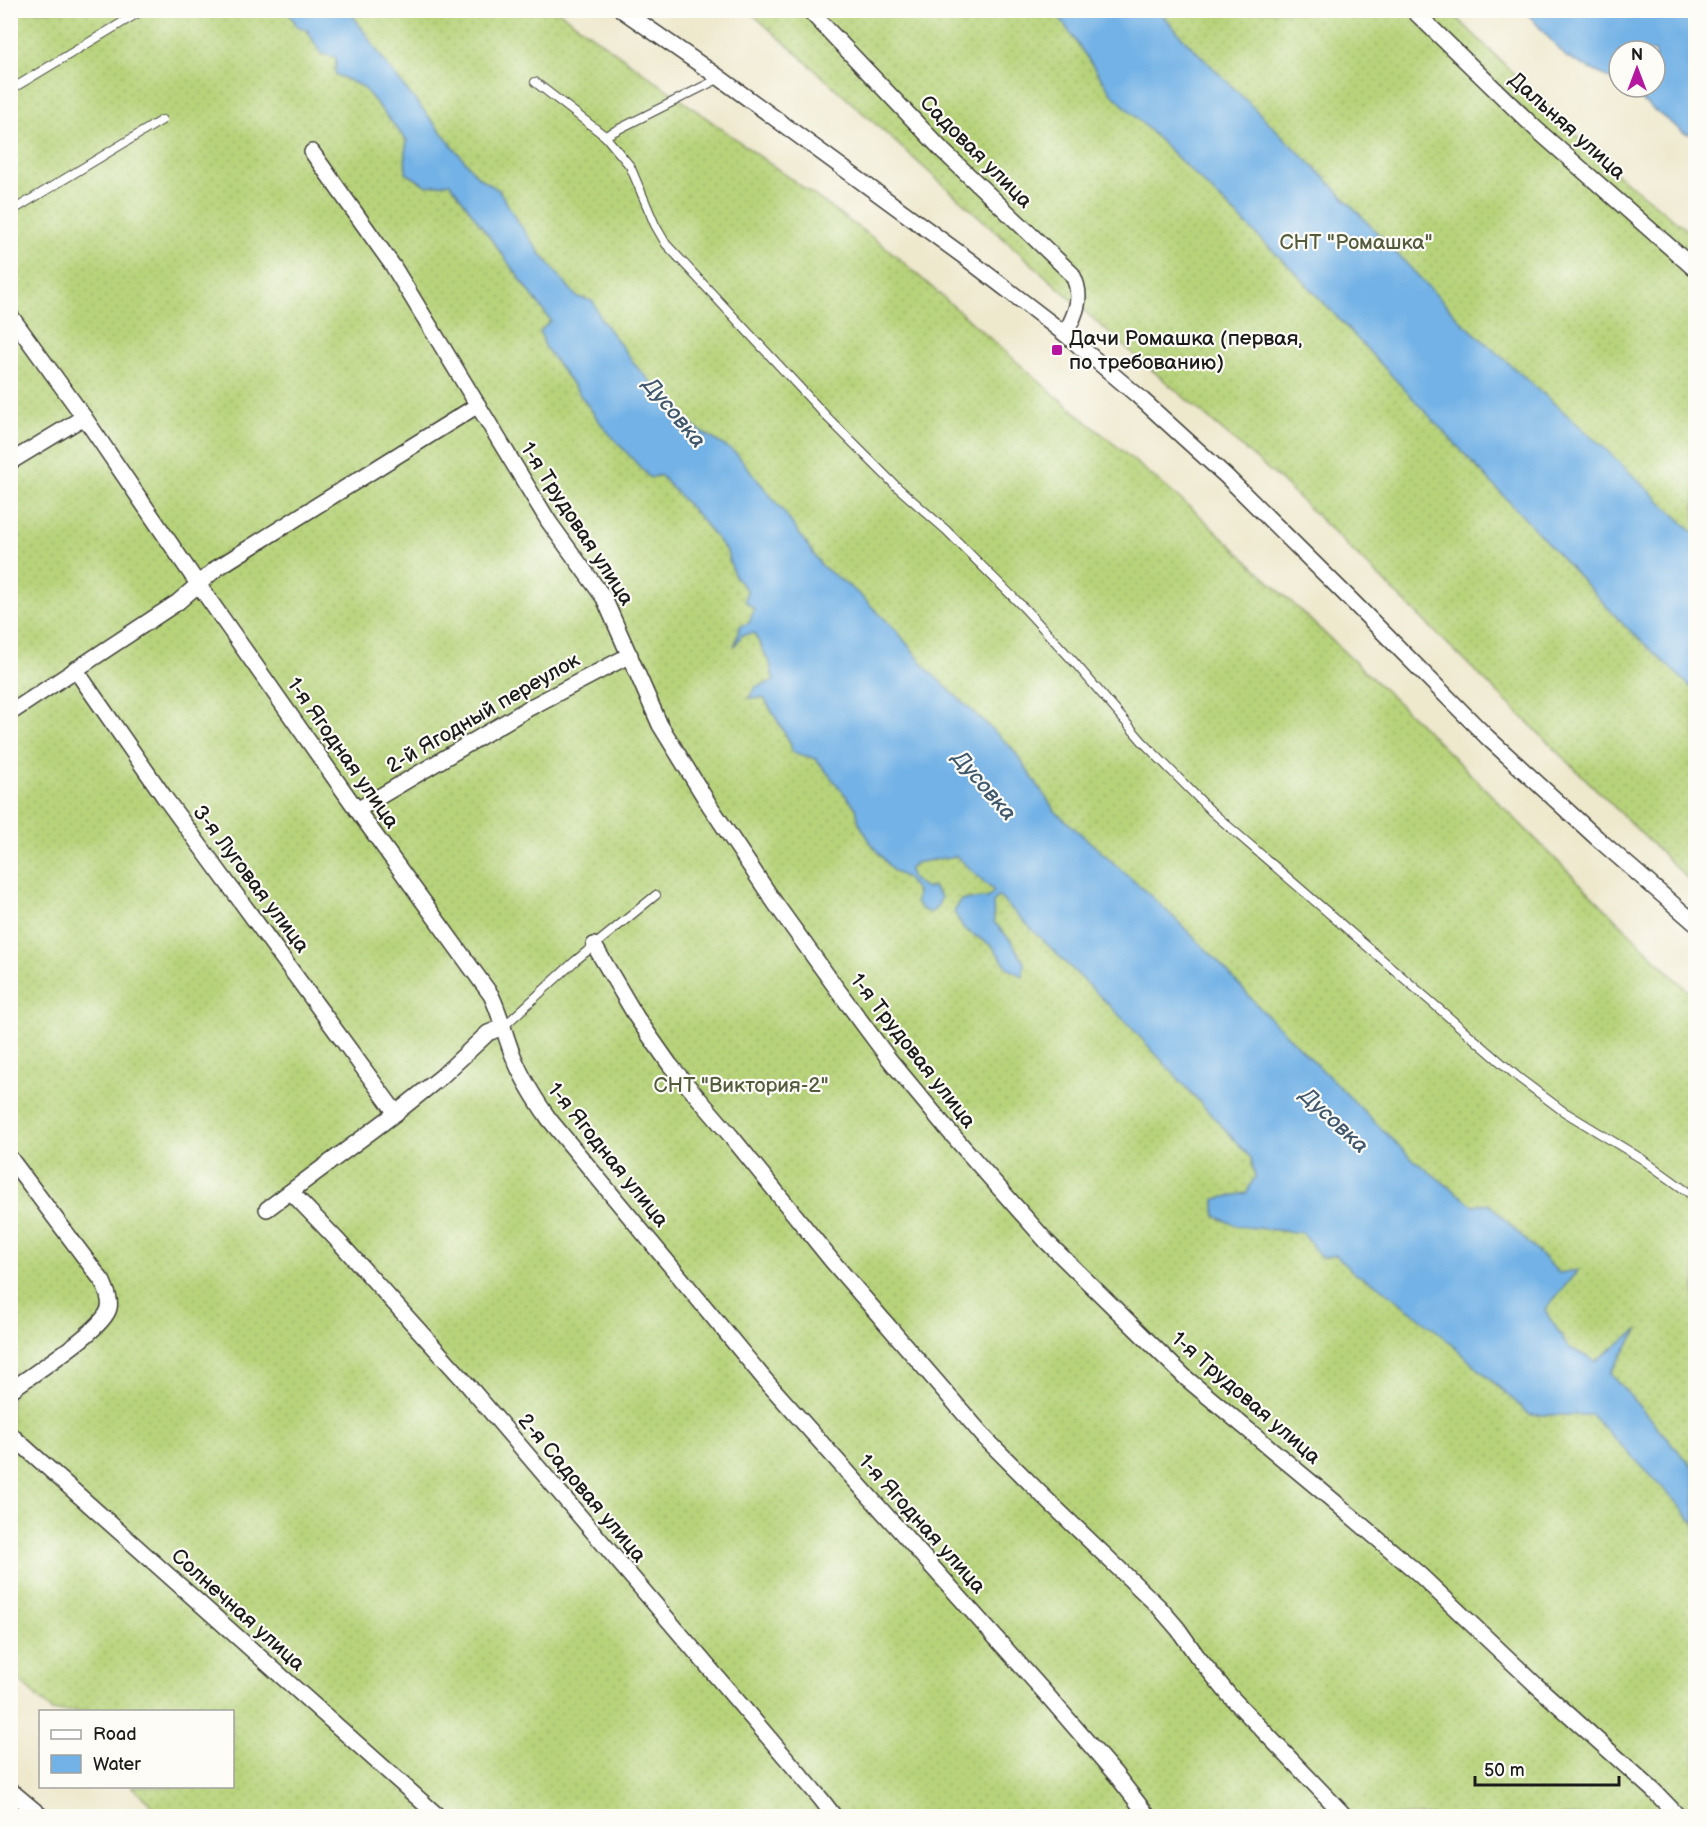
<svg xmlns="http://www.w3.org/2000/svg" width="1706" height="1827" viewBox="0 0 1706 1827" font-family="'Balsamiq Sans',sans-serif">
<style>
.garden{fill:url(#garden-dots);stroke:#6a784b;stroke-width:1.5}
.water{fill:#73b2e6;stroke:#486781;stroke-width:1.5}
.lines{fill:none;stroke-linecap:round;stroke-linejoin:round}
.service-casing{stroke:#3c3b36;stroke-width:10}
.minor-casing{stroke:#3c3b36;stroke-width:18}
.service{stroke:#fff;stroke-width:8}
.minor{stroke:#fff;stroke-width:15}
.poi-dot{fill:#b5179e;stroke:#fdfcf7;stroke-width:2}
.labels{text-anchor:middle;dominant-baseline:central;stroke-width:4.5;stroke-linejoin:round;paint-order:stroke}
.street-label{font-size:21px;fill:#1c1c1c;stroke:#fdfcf7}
.park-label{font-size:21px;fill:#525c3d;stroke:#fdfcf7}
.poi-label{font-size:21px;fill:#1c1c1c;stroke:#fdfcf7;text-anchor:start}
.water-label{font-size:22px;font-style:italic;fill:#3f586d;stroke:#fdfcf7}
</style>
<defs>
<pattern id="garden-dots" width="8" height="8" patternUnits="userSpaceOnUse" patternTransform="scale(1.5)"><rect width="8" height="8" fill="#b7d37a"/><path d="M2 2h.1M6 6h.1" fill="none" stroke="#9db569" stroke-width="1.8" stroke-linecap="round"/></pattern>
</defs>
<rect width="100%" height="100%" fill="#fdfcf7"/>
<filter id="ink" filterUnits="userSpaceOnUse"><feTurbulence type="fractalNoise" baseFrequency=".0167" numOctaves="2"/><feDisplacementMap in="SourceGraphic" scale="12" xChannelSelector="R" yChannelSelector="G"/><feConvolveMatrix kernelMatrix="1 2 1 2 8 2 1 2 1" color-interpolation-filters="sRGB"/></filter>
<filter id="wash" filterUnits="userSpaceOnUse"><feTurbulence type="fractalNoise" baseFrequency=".008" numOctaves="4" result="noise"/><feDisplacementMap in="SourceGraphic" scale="24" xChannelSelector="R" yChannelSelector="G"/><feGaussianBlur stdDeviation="1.35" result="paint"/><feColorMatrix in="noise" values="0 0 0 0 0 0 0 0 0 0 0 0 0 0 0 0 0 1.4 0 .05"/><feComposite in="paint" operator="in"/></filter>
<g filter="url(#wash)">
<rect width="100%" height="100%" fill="#eee8cc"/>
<g class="garden">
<polygon points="10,11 558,11 887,248 1050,391 1197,513 1411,715 1682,985 1695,995 1695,1816 163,1816 132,1787 232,1786 232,1712 52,1711 11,1673"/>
<polygon points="749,11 1450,11 1613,171 1695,236 1695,886 1278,478 1117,340"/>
</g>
<g class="water">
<polygon points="289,11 347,11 354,17 389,68 478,177 499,190 518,222 540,253 577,297 593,301 601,319 637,367 694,427 736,453 786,515 822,566 859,594 896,630 929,671 1013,749 1055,811 1161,905 1213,956 1260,1008 1410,1157 1474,1206 1488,1203 1559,1273 1578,1270 1545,1310 1568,1347 1595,1361 1639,1329 1610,1373 1695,1470 1695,1524 1666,1491 1591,1415 1530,1415 1433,1328 1376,1284 1355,1274 1336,1255 1321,1258 1303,1233 1237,1226 1215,1216 1215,1199 1246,1193 1255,1177 1251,1158 1127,1023 998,896 993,903 994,922 1011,941 1024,962 1023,977 1008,968 992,946 964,929 954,912 961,900 987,898 994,891 956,856 915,863 909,870 912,879 925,888 933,887 941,897 938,906 931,913 923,910 916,903 917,891 905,877 893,871 871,843 859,823 856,808 816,759 792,752 790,742 764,698 749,698 755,687 774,681 770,664 754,633 742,635 734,647 740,626 749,623 754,609 745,601 747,591 734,575 727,552 701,519 660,475 650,478 605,429 545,347 540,331 551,321 450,183 427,186 406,173 405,152 407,141 363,87 335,74 336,57 321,54 307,30 297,26 289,13"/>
<polygon points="1055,11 1159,11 1184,39 1326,179 1462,322 1600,444 1695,534 1695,691 1623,624 1296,273 1112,94"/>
<polygon points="1525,11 1695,11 1695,136 1683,132 1624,87 1655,87 1655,51 1619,51 1619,83 1566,57"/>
</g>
</g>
<g filter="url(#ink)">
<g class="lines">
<defs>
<g id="service">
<polyline points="535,82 605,136 720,78"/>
<polyline points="10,90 143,10"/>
<polyline points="605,136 630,166 655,225 666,244 827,417 896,486 946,530 1025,609 1075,663 1142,741 1212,812 1519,1078 1563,1111 1642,1159 1696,1198"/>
<polyline points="10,212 162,120"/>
<polyline points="503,1027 575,961 656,895"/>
</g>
<g id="minor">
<polyline points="622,10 720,78 966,258 1065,334 1138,396 1226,476 1347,596 1487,737 1597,838 1696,924"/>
<path d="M809,10L943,151L1072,274C1084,296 1076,314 1065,334"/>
<polyline points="1413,10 1536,129 1696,270"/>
<polyline points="312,152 393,266 549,522 604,598 660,725 710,806 775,903 837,989 889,1059 948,1130 1047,1242 1187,1379 1330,1498 1420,1575 1536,1685 1654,1791 1678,1816"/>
<path d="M10,315L84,417L198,584L357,810L491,995C501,1015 505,1037 514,1058C523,1080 535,1099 549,1119L766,1381L1047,1695L1116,1775L1148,1816"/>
<polyline points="10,462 84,417"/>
<polyline points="75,669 165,798 396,1113"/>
<polyline points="10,713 178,602 217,568 478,405"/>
<polyline points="357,810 529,708 630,655"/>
<polyline points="594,945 637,1018 670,1065 731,1136 832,1261 986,1439 1042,1495 1159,1607 1178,1629 1197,1656 1229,1695 1345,1816"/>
<path d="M10,1158L103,1282C106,1289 111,1300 109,1308C104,1330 30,1375 10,1391"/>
<polyline points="291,1192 339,1242 461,1377 821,1799 834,1816"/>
<polyline points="267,1209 396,1113 441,1077 488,1033 503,1027"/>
<polyline points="10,1434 438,1816"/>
<polyline points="10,1790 41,1816"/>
</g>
</defs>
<use href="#service" class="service-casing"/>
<use href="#minor" class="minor-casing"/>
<use href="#service" class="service"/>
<use href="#minor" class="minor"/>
</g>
</g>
<rect class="poi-dot" x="1051" y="344" width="12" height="12" rx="3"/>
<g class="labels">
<g class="street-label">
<text transform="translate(1567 126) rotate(42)">Дальняя улица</text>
<text transform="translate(976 152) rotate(45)">Садовая улица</text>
<text transform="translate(577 524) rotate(57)">1-я Трудовая улица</text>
<text transform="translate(483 713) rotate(-30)">2-й Ягодный переулок</text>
<text transform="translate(343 753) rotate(55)">1-я Ягодная улица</text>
<text transform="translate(251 879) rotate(53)">3-я Луговая улица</text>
<text transform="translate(913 1051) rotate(52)">1-я Трудовая улица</text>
<text transform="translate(608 1155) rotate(51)">1-я Ягодная улица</text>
<text transform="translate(1246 1398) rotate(41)">1-я Трудовая улица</text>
<text transform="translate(582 1488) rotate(50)">2-я Садовая улица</text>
<text transform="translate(922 1524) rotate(48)">1-я Ягодная улица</text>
<text transform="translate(238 1610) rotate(42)">Солнечная улица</text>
</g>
<g class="park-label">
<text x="1356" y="242">СНТ "Ромашка"</text>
<text x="741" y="1085">СНТ "Виктория-2"</text>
</g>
<g class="poi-label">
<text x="1069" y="338">Дачи Ромашка (первая,<tspan x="1069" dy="24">по требованию)</tspan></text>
</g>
<g class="water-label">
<text transform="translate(674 413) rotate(50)">Дусовка</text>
<text transform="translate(984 786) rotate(49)">Дусовка</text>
<text transform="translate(1334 1121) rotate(43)">Дусовка</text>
</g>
</g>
<rect width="1706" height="1827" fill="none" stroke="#fdfcf7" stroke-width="36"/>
<rect x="39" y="1710" width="195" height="78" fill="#fdfcf7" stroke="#a3a29f" stroke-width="1.5"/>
<rect x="51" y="1730" width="30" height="9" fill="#ffffff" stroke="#a3a29f" stroke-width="1.5"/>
<text x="93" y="1740" font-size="18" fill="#1c1c1c">Road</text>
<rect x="51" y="1755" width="30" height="18" fill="#73b2e6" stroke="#a3a29f" stroke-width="1.5"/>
<text x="93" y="1770" font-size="18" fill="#1c1c1c">Water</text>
<g transform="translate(1637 69)"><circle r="28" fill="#fdfcf7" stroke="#a3a29f" stroke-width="1.5"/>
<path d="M0-4.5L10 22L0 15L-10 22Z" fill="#b5179e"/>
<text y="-9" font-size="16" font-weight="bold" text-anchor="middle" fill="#1c1c1c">N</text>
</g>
<path d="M1475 1776v9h144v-9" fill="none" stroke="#1c1c1c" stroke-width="3"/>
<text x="1484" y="1776" font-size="18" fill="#1c1c1c" stroke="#fdfcf7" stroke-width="4.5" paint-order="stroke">50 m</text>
</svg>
